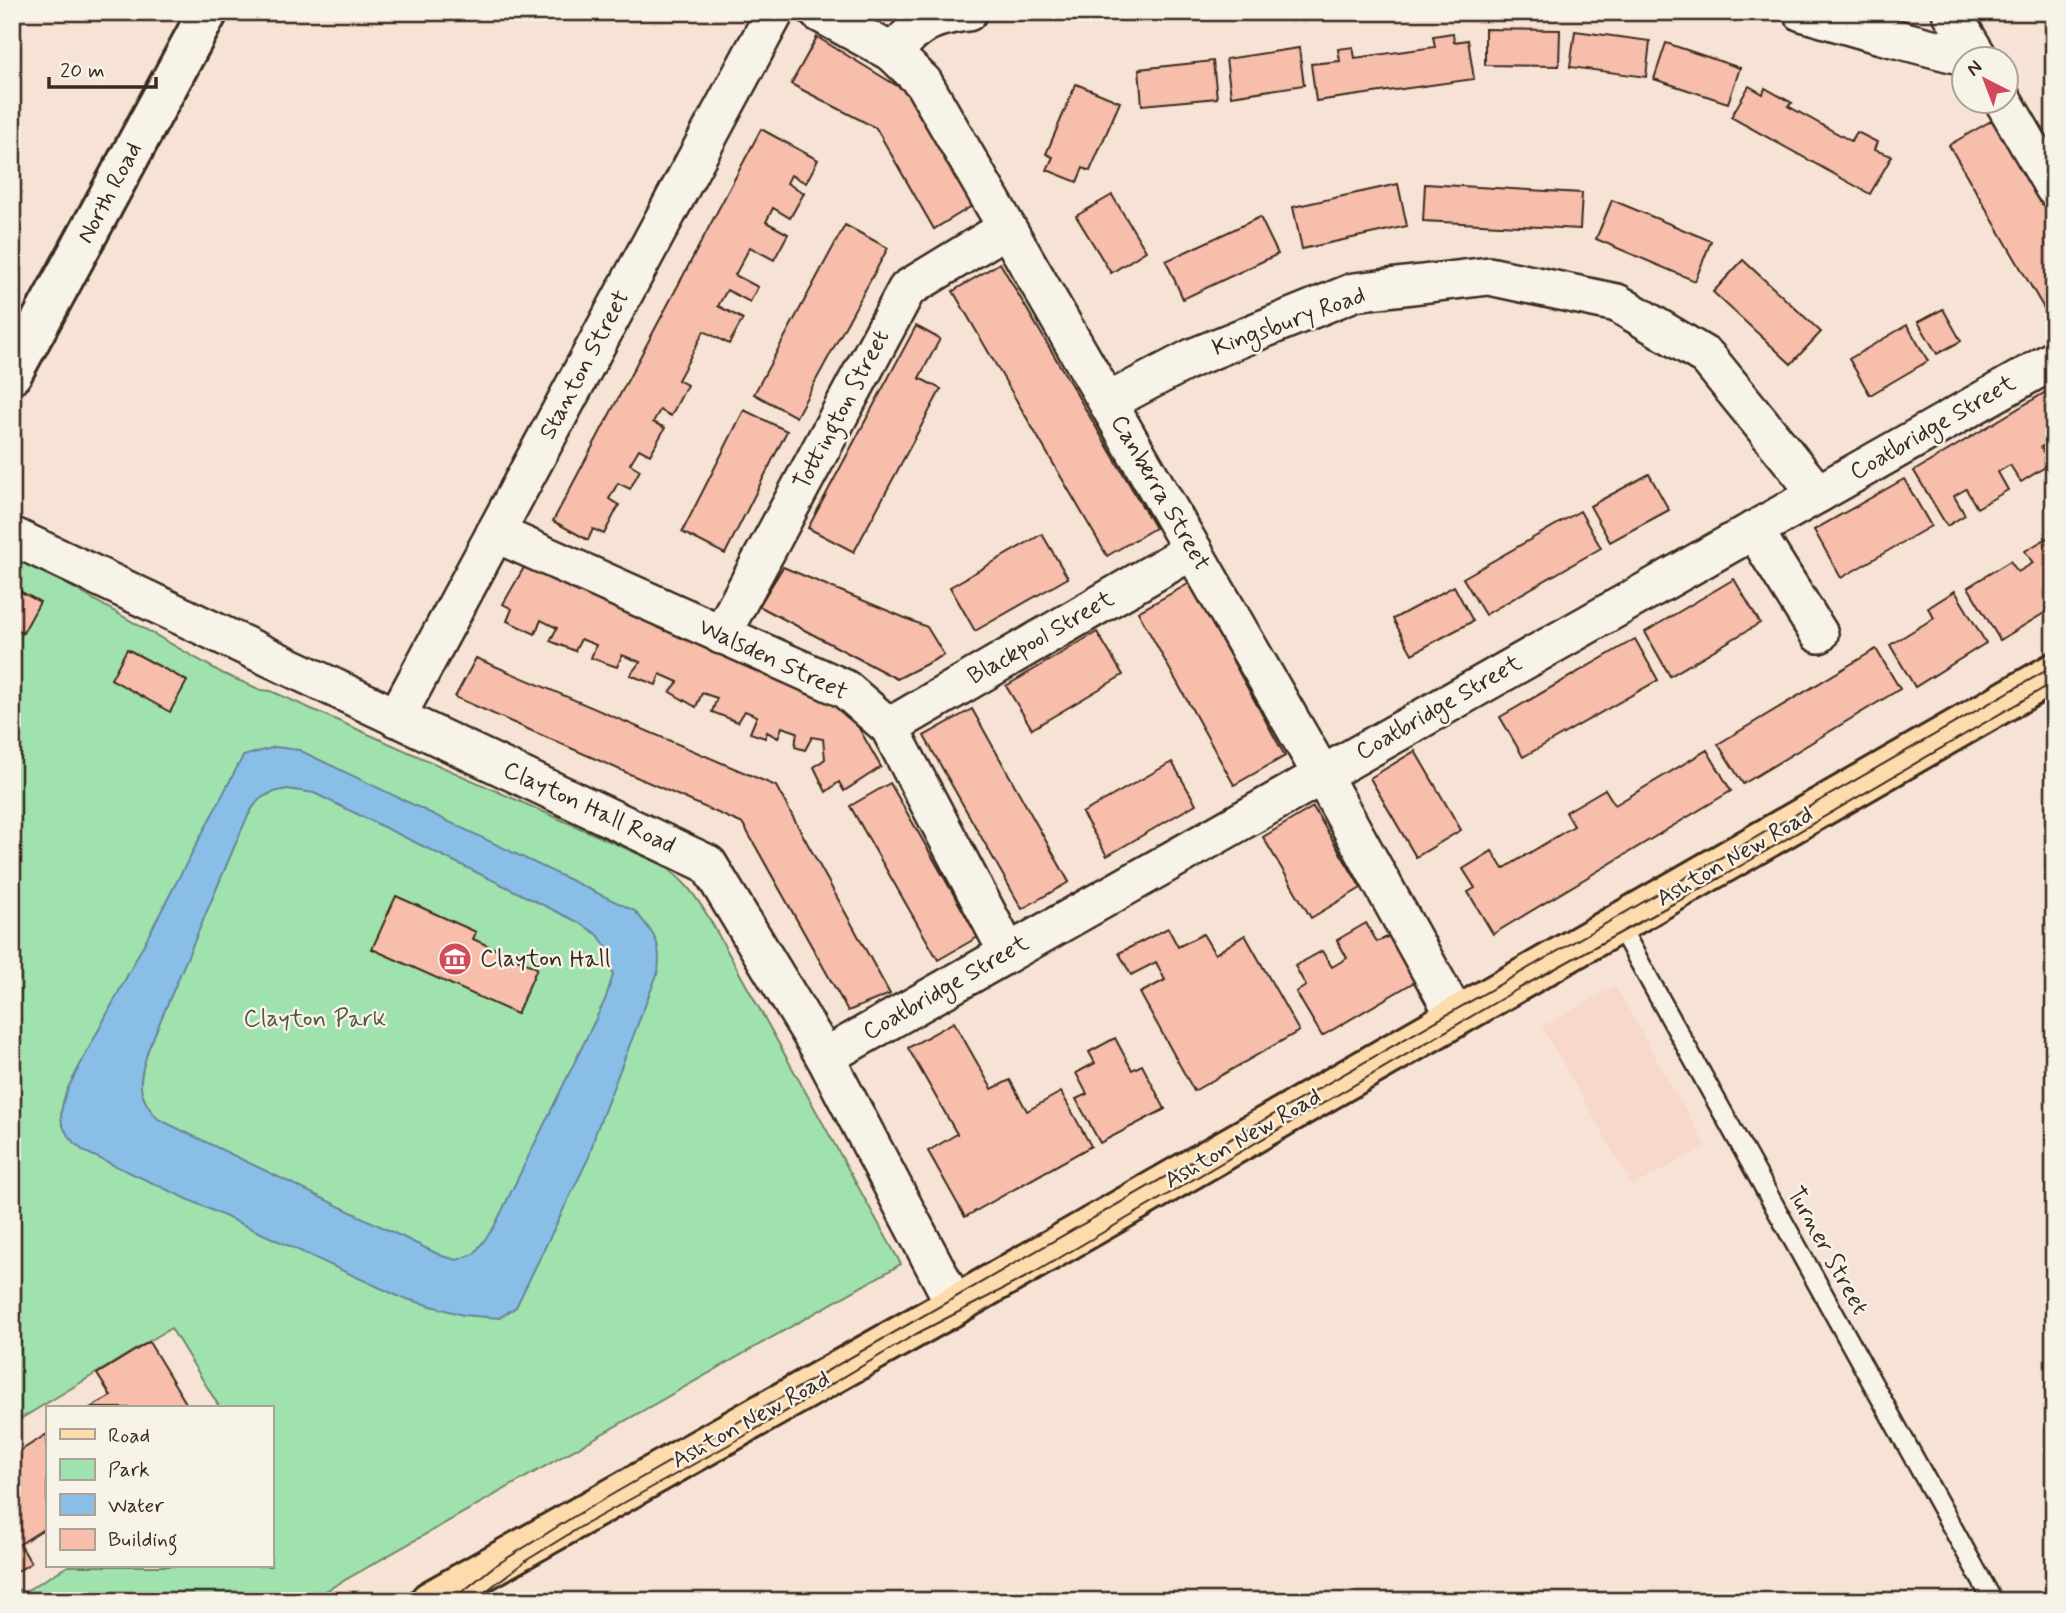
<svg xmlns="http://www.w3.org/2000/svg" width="2066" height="1613" viewBox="0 0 2066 1613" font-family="Mynerve,sans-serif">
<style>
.built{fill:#f7d8c9}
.green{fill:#a0e2ad;stroke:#6e8666;stroke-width:2}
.water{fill:#89bfe7;stroke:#6a8397;stroke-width:2;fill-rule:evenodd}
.building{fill:#f6beab;stroke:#3b2a1e;stroke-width:2}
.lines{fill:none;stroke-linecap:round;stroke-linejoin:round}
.lane-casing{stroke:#3b2a1e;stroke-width:23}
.street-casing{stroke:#3b2a1e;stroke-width:42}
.secondary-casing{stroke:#3b2a1e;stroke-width:44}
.primary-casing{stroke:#3b2a1e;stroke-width:44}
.lane{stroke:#f7f3e8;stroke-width:18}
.street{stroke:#f7f3e8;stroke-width:37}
.secondary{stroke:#f7f3e8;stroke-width:38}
.primary{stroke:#fedbac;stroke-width:38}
.tram{stroke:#3b2a1e;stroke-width:2}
.labels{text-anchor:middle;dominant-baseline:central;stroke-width:5;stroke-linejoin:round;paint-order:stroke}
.street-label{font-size:24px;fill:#3b2a1e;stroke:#f7f3e8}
.poi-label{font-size:24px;fill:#3b2a1e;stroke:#f7f3e8;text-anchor:start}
.park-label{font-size:24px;fill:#545842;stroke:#f7f3e8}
</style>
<rect width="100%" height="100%" fill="#f7e3d6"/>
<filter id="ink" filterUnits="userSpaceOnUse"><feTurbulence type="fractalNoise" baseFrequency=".0143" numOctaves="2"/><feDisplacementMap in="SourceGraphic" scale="14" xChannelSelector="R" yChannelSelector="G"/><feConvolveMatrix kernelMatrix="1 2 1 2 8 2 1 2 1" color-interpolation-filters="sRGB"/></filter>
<g filter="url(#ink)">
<polygon class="built" points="1615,986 1706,1146 1633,1186 1542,1027"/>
<path class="green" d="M12,553L224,674L261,690L271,691L661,864C683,878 696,896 709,918L901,1264L308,1601H12V1587L24,1592L68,1566H271V1408H220L171,1328L12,1424Z"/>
<path class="water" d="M275,747L299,750L635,911C654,934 662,941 658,972L596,1132L589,1157L516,1307L499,1318L463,1315L400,1297L85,1152C60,1132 55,1118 68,1088L243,756ZM287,789L314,793L580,923L598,935L609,951L613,975L605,1000L494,1227L474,1254L457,1260L442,1256L158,1119C135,1094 139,1081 148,1050L241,831C253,805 256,794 287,789Z"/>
<g class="building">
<polygon points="1485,29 1560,30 1559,66 1485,65"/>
<polygon points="1575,31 1650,41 1646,77 1570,67"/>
<polygon points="1453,33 1454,42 1468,40 1474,79 1316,101 1311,64 1340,61 1338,49 1353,47 1355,58 1435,47 1433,36"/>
<polygon points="817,37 912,95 977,203 934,229 876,128 791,84"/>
<polygon points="1666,43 1740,68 1728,103 1654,79"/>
<polygon points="1299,48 1304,85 1231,96 1226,59"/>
<polygon points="1213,61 1217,98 1142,105 1139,69"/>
<polygon points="1076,84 1120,102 1090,171 1083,168 1077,182 1047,170 1053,157 1046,154"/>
<polygon points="1749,86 1763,94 1765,88 1792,103 1788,106 1851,141 1857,132 1877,142 1874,150 1892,156 1870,194 1731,117"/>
<polygon points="1996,118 2054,217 2054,314 2049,317 1949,145"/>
<polygon points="761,129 818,160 806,183 791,175 787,183 804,193 790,218 773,208 766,222 788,234 774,260 750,247 735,275 758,287 750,302 727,290 718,306 743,319 729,344 704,331 678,380 687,385 671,416 660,410 653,422 665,428 650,455 639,449 630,464 640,470 630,489 618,483 609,499 619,505 604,534 593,529 588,540 553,521"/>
<polygon points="1398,184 1407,226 1302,249 1293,207"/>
<polygon points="1425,184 1582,193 1580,229 1423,221"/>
<polygon points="1112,195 1146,251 1111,273 1076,216"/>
<polygon points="1612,200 1711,241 1695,281 1596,239"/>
<polygon points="1260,217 1278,254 1183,299 1166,261"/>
<polygon points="845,225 888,248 796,417 754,394"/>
<polygon points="1743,260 1821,332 1791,364 1713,292"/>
<polygon points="1000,263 1155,528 1107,556 953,291"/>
<polygon points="1943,309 1961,341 1937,354 1918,322"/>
<polygon points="1907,325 1928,361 1870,395 1849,359"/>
<polygon points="916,326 940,339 919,378 941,389 854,552 808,528"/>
<polygon points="2049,390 2054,398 2054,441 2041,447 2050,464 2021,482 2010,465 1998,472 2008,490 1977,508 1966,489 1954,496 1965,515 1947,526 1914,471"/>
<polygon points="744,410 787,431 725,554 682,532"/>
<polygon points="1649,474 1669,510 1610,542 1590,506"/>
<polygon points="1904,479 1931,526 1841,578 1814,530"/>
<polygon points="1580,511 1601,548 1485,615 1463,578"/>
<polygon points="1042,534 1068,578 975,631 950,587"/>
<polygon points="2054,534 2054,607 2000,640 1968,587 2010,561 2018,572 2033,563 2025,551"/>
<polygon points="526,564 848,709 881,767 844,791 839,782 826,792 814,767 825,759 823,739 812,737 805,750 795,747 797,732 782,727 778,738 767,732 765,738 750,733 757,716 745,711 738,722 712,712 717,698 702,693 696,707 670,692 678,682 660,674 656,685 630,675 640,662 622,655 617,667 591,658 596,645 581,639 575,651 550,641 557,628 541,620 535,634 507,621 512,609 503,604"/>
<polygon points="783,567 927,627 944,655 897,679 759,606"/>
<polygon points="1734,579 1760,623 1670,676 1645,632"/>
<polygon points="1190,583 1285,756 1234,785 1138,612"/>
<polygon points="1454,586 1473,621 1412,654 1393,619"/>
<polygon points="12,587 40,602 23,633 12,627"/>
<polygon points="1955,591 1986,643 1915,687 1890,645 1934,618 1928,608"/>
<polygon points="1097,632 1123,675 1032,729 1006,686"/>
<polygon points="1635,639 1658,680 1523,757 1500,717"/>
<polygon points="127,649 187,681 170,712 111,679"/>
<polygon points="1876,649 1900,689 1743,784 1718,744"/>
<polygon points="476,658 776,786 890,994 848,1011 743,824 455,697"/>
<polygon points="972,709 1069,882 1022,909 924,736"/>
<polygon points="1707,750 1731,791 1493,934 1468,892 1475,888 1463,869 1492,851 1503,869 1574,826 1566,812 1605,789 1615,805"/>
<polygon points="1415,751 1461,830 1416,857 1370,778"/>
<polygon points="1172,762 1196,804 1107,856 1082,813"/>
<polygon points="890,783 978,937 938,960 850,806"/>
<polygon points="1313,807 1361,888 1311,918 1263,837"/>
<polygon points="396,896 476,932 473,939 537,968 517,1014 372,949"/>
<polygon points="1366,923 1377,942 1389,936 1416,981 1322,1036 1296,992 1306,986 1295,966 1322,951 1332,967 1347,958 1337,940"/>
<polygon points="1168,928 1178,947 1203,934 1215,954 1245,935 1299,1031 1194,1091 1140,993 1165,980 1156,962 1131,975 1119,953"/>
<polygon points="954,1022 992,1089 1010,1080 1027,1111 1061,1092 1091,1146 965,1217 928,1151 957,1134 908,1048"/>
<polygon points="1115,1038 1132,1070 1142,1065 1165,1109 1100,1143 1076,1099 1087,1094 1076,1073 1095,1063 1089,1052"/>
<polygon points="149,1342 189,1408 90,1408 111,1396 97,1374"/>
<polygon points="47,1434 47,1527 20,1544 31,1563 13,1574 12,1456"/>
</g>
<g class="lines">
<defs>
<polyline id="lane" points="1619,925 1993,1601"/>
<g id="street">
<polyline points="818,12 893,53 923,82 1322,775 1456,1017"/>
<polyline points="1802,12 1881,35 1979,60"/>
<polyline points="1951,12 1980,60"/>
<path d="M893,53C918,23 930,17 968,12"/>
<polyline points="2004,102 2054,188"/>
<polyline points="1108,402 1192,358 1354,292 1489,276 1617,303 1707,357 1818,494"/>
<polyline points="1754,530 1819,634"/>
<polyline points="495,533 845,689 889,727 1008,953"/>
<polyline points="12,536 708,864 825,1057 955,1305"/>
<polyline points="721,635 907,289 1007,228"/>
<polyline points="396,718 775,12"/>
<polyline points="889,727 1193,550"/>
<polyline points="825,1057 2054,360"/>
</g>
<polyline id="secondary" points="12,374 208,12"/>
<polyline id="primary" points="430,1601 955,1305 2054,673"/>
</defs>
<use href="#lane" class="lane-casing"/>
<use href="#street" class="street-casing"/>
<use href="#secondary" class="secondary-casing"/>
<use href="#primary" class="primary-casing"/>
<use href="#lane" class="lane"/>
<use href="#street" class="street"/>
<use href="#secondary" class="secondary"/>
<use href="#primary" class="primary"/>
<g class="tram">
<polyline points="451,1601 493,1567 573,1517 2054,666"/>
<polyline points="473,1601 527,1560 582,1526 741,1438 916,1334 1032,1274 1518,989 1720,878 2054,682"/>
</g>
</g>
</g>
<defs>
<symbol id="museum-disc" viewBox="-11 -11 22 22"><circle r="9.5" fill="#d1495b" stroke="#f7f3e8"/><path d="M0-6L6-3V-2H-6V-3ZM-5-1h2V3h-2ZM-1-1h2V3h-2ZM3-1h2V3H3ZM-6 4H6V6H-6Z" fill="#fff"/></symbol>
</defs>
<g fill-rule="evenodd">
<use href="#museum-disc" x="436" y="940" width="38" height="38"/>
</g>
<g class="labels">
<g class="street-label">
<text transform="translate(110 193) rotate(-62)">North Road</text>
<text transform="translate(1289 322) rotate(-20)">Kingsbury Road</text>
<text transform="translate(585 365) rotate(-62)">Stanton Street</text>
<text transform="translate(842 410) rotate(-62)">Tottington Street</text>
<text transform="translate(1933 428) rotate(-30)">Coatbridge Street</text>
<text transform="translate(1160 493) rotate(60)">Canberra Street</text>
<text transform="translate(1041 638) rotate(-30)">Blackpool Street</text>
<text transform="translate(773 660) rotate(25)">Walsden Street</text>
<text transform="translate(1439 708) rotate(-30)">Coatbridge Street</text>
<text transform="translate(589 808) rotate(25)">Clayton Hall Road</text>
<text transform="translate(1735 857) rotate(-30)">Ashton New Road</text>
<text transform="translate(946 988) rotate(-30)">Coatbridge Street</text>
<text transform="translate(1243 1139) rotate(-30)">Ashton New Road</text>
<text transform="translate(1827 1251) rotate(61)">Turner Street</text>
<text transform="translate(751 1420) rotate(-29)">Ashton New Road</text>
</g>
<g class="poi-label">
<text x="480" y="959">Clayton Hall</text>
</g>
<g class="park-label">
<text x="315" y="1019">Clayton Park</text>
</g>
</g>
<rect width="2066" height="1613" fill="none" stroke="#f7f3e8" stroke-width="42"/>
<rect x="21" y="21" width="2024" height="1571" fill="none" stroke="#3b2a1e" stroke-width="2.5" filter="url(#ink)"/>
<rect x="46" y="1406" width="228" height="161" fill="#f7f3e8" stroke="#aca397" stroke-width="2"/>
<rect x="60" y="1429" width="35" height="10" fill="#fedbac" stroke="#aca397" stroke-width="2"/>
<text x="108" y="1442" font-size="21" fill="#3b2a1e">Road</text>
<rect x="60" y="1459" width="35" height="21" fill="#a0e2ad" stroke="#aca397" stroke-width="2"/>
<text x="108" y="1476" font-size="21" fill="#3b2a1e">Park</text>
<rect x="60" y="1494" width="35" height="21" fill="#89bfe7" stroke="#aca397" stroke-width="2"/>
<text x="108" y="1512" font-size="21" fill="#3b2a1e">Water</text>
<rect x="60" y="1529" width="35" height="21" fill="#f6beab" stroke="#aca397" stroke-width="2"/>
<text x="108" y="1546" font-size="21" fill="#3b2a1e">Building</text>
<g transform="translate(1985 80) rotate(318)"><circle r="33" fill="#f7f3e8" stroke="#aca397" stroke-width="2"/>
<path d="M0-5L12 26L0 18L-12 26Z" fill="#d1495b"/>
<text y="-10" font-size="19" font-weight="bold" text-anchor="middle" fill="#3b2a1e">N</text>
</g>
<path d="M49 77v10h107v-10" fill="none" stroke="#3b2a1e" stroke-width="3.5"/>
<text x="60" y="77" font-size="21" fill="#3b2a1e" stroke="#f7f3e8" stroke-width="5" paint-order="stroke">20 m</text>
</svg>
